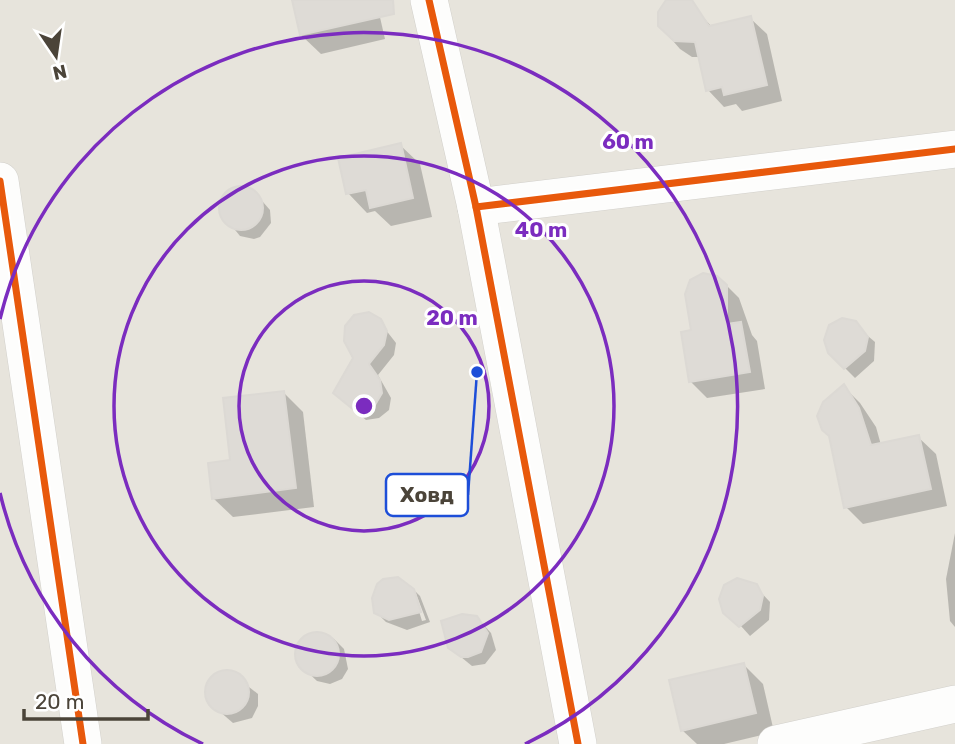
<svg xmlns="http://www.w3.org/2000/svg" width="955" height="744" viewBox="0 0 955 744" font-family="Rubik,sans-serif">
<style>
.residential{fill:#e7e4dc}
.shadow{fill:#0003}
.building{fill:#dedbd6;stroke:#dcd9d4;stroke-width:2}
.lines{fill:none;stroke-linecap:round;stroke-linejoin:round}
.street-casing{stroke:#d2d0cb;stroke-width:38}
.street{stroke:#fdfdfc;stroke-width:37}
.cycleway-casing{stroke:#fff;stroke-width:11}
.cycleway{stroke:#e8590c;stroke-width:7}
.ring{fill:none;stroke:#7b2cbf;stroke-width:3.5}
.centre{fill:#7b2cbf;stroke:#fff;stroke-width:3.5}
.ring-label{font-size:21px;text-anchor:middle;font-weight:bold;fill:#7b2cbf;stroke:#fff;stroke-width:6;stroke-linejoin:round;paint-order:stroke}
.leader{fill:none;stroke:#1d4ed8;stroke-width:2.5}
.callout-dot{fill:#1d4ed8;stroke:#fff;stroke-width:2.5}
.callout{fill:#fff;stroke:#1d4ed8;stroke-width:2.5}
.callout-label{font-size:21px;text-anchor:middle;font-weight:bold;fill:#4b4439}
</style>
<rect width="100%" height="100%" fill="#f4f2ee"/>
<rect class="residential" x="0" y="0" width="955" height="744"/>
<g class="shadow">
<polygon points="294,0 376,0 385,39 321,54 301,35"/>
<polygon points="679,0 689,2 712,27 750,18 767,34 782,101 742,111 736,104 724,107 708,90 700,57 692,57 680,49 660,26"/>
<polygon points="400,145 420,164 432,217 391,226 375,211 367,213 348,193"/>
<polygon points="244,188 256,194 270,210 271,223 260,237 254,239 240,236 222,214 222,200 231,191"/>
<polygon points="722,281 739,298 752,335 757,341 765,389 707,398 690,381"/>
<polygon points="375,316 396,343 394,355 378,375 391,398 389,410 379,418 366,420 345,402"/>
<polygon points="849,320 875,342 874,361 855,378 845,368"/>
<polygon points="844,387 860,403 876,427 881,445 918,437 936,454 947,506 863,524 846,507"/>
<polygon points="284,393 303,412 314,507 233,517 213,498 232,462"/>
<polygon points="955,533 955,627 950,621 946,579"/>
<polygon points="397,579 412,588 422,621 426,620 415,591 420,596 430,622 407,630 386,622 376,612"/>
<polygon points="737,579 751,582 770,602 769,620 750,636 722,605"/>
<polygon points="481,622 491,633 496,650 485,664 472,666 450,648"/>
<polygon points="314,634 334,639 344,649 348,669 342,679 330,684 317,681 299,664 297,653 302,641"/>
<polygon points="744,665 763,684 774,732 724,744 697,744 682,730"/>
<polygon points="230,672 258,694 258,706 252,718 233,723 211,704 207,691 217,674"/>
</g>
<g class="building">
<polygon points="292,0 393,0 394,14 300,35"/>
<polygon points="666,0 692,0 709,26 751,16 767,85 724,95 722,87 706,91 695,42 674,41 658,26 658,12"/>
<polygon points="401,143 413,198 370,208 366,190 346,194 338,158"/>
<circle cx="241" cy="208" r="22"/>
<polygon points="703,273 717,276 727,285 727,324 741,322 750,372 689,382 681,332 691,330 685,294 690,280"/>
<polygon points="369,312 381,319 387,331 384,345 369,364 380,380 382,393 375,405 355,411 333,393 353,358 344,341 345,326 354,315"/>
<polygon points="842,318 856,321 868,337 865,351 844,369 828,353 824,340 829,325"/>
<polygon points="844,384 859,408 871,445 919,435 931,489 844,508 829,436 822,430 817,416 823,402"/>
<polygon points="284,391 296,488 212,499 208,463 230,460 223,398"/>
<polygon points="398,577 414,589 421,612 389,620 374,613 372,598 377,584 383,579"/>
<polygon points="737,578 757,584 763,596 760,610 739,627 723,613 719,599 724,585"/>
<polygon points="462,614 477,616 488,633 481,652 468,657 461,657 448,648 441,621"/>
<circle cx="317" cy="654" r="22"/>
<polygon points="744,663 756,713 681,731 669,680"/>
<circle cx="227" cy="692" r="22"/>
</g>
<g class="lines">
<defs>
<g id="street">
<polyline points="429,0 476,207 578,744"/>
<polyline points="0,181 83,744"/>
<polyline points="476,207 955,149"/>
<polyline points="776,744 955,704"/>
</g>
</defs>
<use href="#street" class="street-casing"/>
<use href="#street" class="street"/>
<defs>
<g id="cycleway">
<polyline points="429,0 476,207 578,744"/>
<polyline points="0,181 83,744"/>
<polyline points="476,207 955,149"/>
</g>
</defs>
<use href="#cycleway" class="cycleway-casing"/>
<use href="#cycleway" class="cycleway"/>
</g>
<g class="ring">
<circle cx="364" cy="406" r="125"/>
<circle cx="364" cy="406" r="250"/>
<path d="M203 744A374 374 0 0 1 0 493M0 319A374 374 0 1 1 525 744"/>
</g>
<circle cx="364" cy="406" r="10" class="centre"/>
<g class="ring-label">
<text x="628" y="149">60 m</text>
<text x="541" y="237">40 m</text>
<text x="452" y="325">20 m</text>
</g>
<path class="leader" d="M477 372L468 495"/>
<circle class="callout-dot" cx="477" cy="372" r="7"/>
<rect class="callout" x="386" y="474" width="82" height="42" rx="7"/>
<g class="callout-label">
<text x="427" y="502">Ховд</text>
</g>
<g transform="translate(56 56) rotate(167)" stroke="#ffffff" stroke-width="5" paint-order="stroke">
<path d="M0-5L12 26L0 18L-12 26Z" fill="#4b4439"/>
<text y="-10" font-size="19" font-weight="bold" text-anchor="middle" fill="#4b4439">N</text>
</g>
<path d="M24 709v10h124v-10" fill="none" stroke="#4b4439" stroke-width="3.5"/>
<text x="35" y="709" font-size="21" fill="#4b4439" stroke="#ffffff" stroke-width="5" paint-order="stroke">20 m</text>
</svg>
